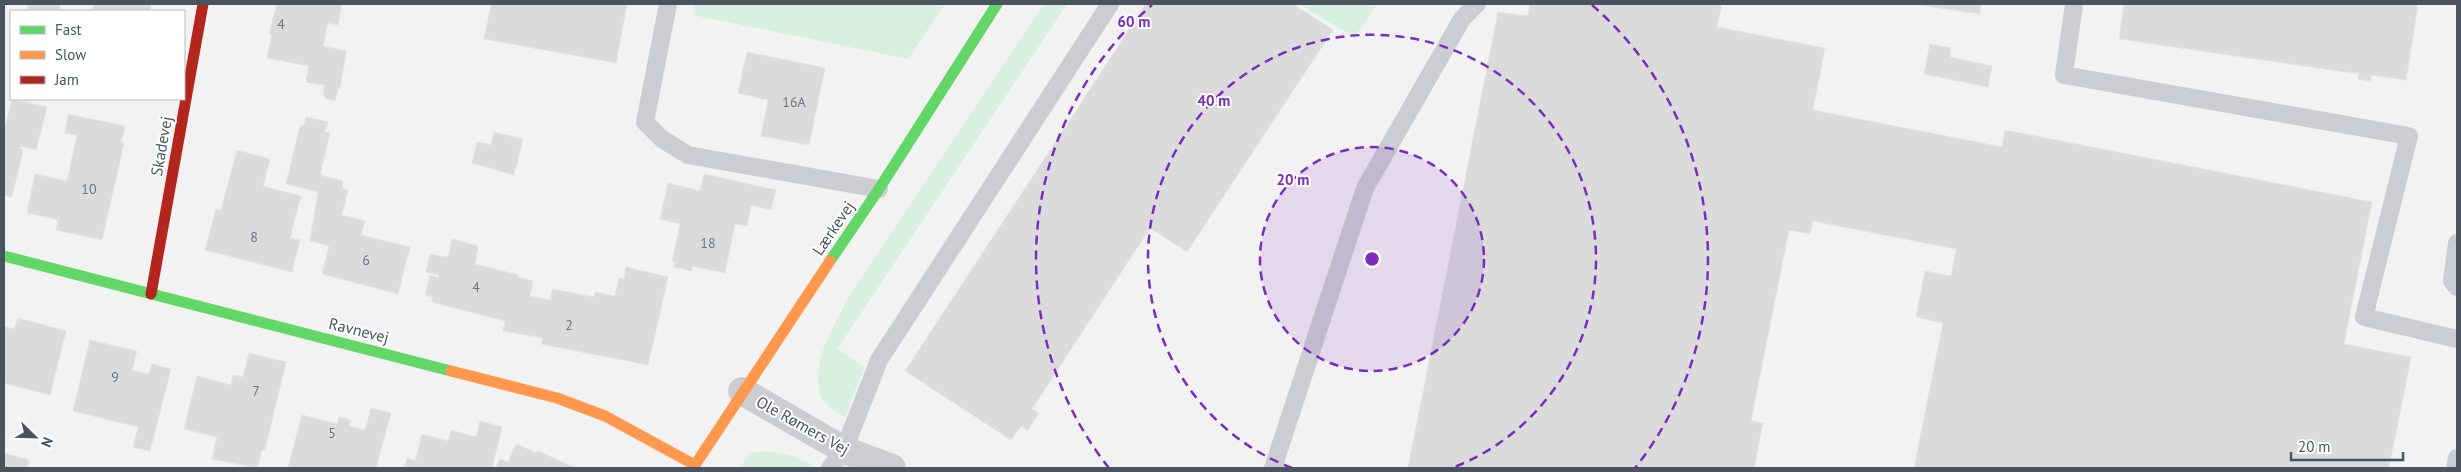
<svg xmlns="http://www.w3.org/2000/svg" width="2461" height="472" viewBox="0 0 2461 472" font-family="'PT Sans',sans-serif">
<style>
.green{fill:#d7f0e0}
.building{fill:#dbdbdc;stroke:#e3e4e5}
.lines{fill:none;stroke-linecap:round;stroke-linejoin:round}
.lane{stroke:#cbcdd0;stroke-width:18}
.street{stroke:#cbcdd0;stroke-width:28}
.fast{stroke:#63d668;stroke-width:11}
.slow{stroke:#ff974d;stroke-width:11}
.jam{stroke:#b3261e;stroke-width:11}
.ring{fill:none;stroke:#7b2cbf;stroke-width:2.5;stroke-dasharray:9 6}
.labels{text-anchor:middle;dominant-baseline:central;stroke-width:4;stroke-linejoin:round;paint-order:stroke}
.number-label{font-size:14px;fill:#6e767e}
.street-label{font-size:16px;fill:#49545e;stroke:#fff}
.centre{fill:#7b2cbf;stroke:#fff;stroke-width:2.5}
.ring-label{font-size:15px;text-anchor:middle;font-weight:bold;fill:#7b2cbf;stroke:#fff;stroke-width:4;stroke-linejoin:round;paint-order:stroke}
</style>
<rect width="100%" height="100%" fill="#f2f2f2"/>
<g class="green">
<polygon points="695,4 945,4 908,59 693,15"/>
<path d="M1044,4H1067L837,349L864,367L845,417C836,412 822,404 820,394C811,361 834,326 848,298Z"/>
<polygon points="1300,4 1377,4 1354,38"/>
<polygon points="767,451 790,455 811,464 809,468 739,468 751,453"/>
</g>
<g class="building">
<polygon points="28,4 60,4 59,11 27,11"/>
<polygon points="94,4 151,4 150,11 92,11"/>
<polygon points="277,4 342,4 338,25 328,23 323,46 346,51 340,89 338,88 335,101 327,99 323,94 324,85 306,82 309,66 267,58 272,35 269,34"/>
<polygon points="491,4 627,4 616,63 484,39"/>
<polygon points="1146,4 1293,4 1333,30 1187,252 1150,228 1032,409 1039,413 1028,430 1021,426 1011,440 905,371"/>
<polygon points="1530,4 1722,4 1717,27 1825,48 1813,110 2002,147 2005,130 2372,202 2344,344 2411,357 2389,468 1914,468 1943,323 1916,317 1925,271 1951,276 1956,249 1813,221 1810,234 1789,230 1751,421 1763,423 1754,468 1408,468 1498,12 1528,16"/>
<polygon points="1914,4 1981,4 1980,14"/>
<polygon points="2124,4 2418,4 2406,80 2371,75 2371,81 2358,79 2359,74 2119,39"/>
<polygon points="1930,44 1951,48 1950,57 1992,66 1988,87 1924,74"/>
<polygon points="747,52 825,68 809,145 761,136 768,100 738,93"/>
<polygon points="12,99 47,107 36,150 21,146 20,149 23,150 12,197 4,195 4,130"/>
<polygon points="68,114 125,126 121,143 124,143 102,240 56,230 58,220 27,213 35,174 67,181 77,135 65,133"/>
<polygon points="306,117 328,122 325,132 330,133 320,175 343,181 342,188 348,190 342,215 365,221 361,235 410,247 398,294 322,274 329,246 310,241 318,192 286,184 300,126 304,126"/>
<polygon points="494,132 523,139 514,175 472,163 477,142 491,145"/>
<polygon points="237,150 270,159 263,186 301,196 290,238 300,240 292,272 205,250 216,209 221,210"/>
<polygon points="704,174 776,190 771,210 751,205 747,226 735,224 725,273 692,266 692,271 674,267 675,262 672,262 680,224 660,219 668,183 700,191"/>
<polygon points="452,239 478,246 475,264 519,275 518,277 533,281 530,296 550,300 553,289 593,297 595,292 615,296 619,278 624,279 626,267 668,277 648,365 541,344 543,338 503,331 505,321 432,302 433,297 425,295 430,275 438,278 439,275 426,272 430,254 448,257"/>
<polygon points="18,318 66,331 50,395 4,383 4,326 14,329"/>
<polygon points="90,340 137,351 132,370 149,374 152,364 171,369 150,451 133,447 138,427 73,411"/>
<polygon points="249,353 286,362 265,450 262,449 257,468 212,459 217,437 184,429 197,376 231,385 233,375 243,377"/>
<polygon points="371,408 391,413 376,468 288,468 302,415 337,424 339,417 351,420 349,426 365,430"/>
<polygon points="480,421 502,427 492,468 404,468 407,458 415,461 422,434 448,441 451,430 476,437"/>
<polygon points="516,444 537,453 538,451 576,468 496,468 500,459 508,462"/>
<polygon points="4,453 29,460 27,468 4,468"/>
</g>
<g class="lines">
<g class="lane">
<polyline points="668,4 645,122 662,139 688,155 879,189"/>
<polyline points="2074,4 2064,75 2409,136 2364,317 2457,339"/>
<polyline points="2457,243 2452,281 2457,287"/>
<polyline points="830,468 844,450 879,360 1110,4"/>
<polyline points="1273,468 1365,188 1462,19 1477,4"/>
<polyline points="2455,468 2457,458"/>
</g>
<polyline class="street" points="742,391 844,450 892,468"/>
<g class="fast">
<polyline points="4,256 451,371"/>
<polyline points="830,261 879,189 997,4"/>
</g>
<g class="slow">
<polyline points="451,371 557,398 605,416 695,465"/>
<polyline points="693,468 830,261"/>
</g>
<polyline class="jam" points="151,294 203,4"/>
</g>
<circle cx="1372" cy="259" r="112" fill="#7b2cbf" fill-opacity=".12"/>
<g class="ring">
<circle cx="1372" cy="259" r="112"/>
<path d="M1292 468A224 224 0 1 1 1452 468"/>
<path d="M1109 468A336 336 0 0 1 1152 5M1592 5A336 336 0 0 1 1635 468"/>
</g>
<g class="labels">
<g class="number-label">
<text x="281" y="24">4</text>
<text x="794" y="102">16A</text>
<text x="89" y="189">10</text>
<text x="254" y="237">8</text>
<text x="708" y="243">18</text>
<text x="366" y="260">6</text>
<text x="476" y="287">4</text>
<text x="569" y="325">2</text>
<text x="115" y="377">9</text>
<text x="256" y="391">7</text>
<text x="332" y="433">5</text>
</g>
<g class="street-label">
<text transform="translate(161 146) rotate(-80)">Skadevej</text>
<text transform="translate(833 228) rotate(-56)">Lærkevej</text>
<text transform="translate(359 330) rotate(14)">Ravnevej</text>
<text transform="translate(803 425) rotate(29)">Ole Rømers Vej</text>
</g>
</g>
<circle cx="1372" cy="259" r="8" class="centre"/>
<g class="ring-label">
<text x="1134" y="27">60 m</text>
<text x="1214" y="106">40 m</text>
<text x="1293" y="185">20 m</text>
</g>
<rect width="2461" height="472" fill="none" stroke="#49545e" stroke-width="10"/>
<rect x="10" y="10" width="175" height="90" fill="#ffffff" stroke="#b6bbbf"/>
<rect x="20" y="26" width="25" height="8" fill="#63d668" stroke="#b6bbbf"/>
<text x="55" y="35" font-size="15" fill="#49545e">Fast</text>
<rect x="20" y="51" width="25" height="8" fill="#ff974d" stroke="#b6bbbf"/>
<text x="55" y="60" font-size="15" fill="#49545e">Slow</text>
<rect x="20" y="76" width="25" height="8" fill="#b3261e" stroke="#b6bbbf"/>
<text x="55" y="85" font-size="15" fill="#49545e">Jam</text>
<g transform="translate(35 437) rotate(113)" stroke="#ffffff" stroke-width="4" paint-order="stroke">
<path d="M0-4L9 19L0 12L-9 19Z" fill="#49545e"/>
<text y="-8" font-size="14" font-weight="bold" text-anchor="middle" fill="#49545e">N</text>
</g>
<path d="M2291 452v8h112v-8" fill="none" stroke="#49545e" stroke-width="2.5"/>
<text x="2298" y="452" font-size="15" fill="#49545e" stroke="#ffffff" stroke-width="4" paint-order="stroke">20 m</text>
</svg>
